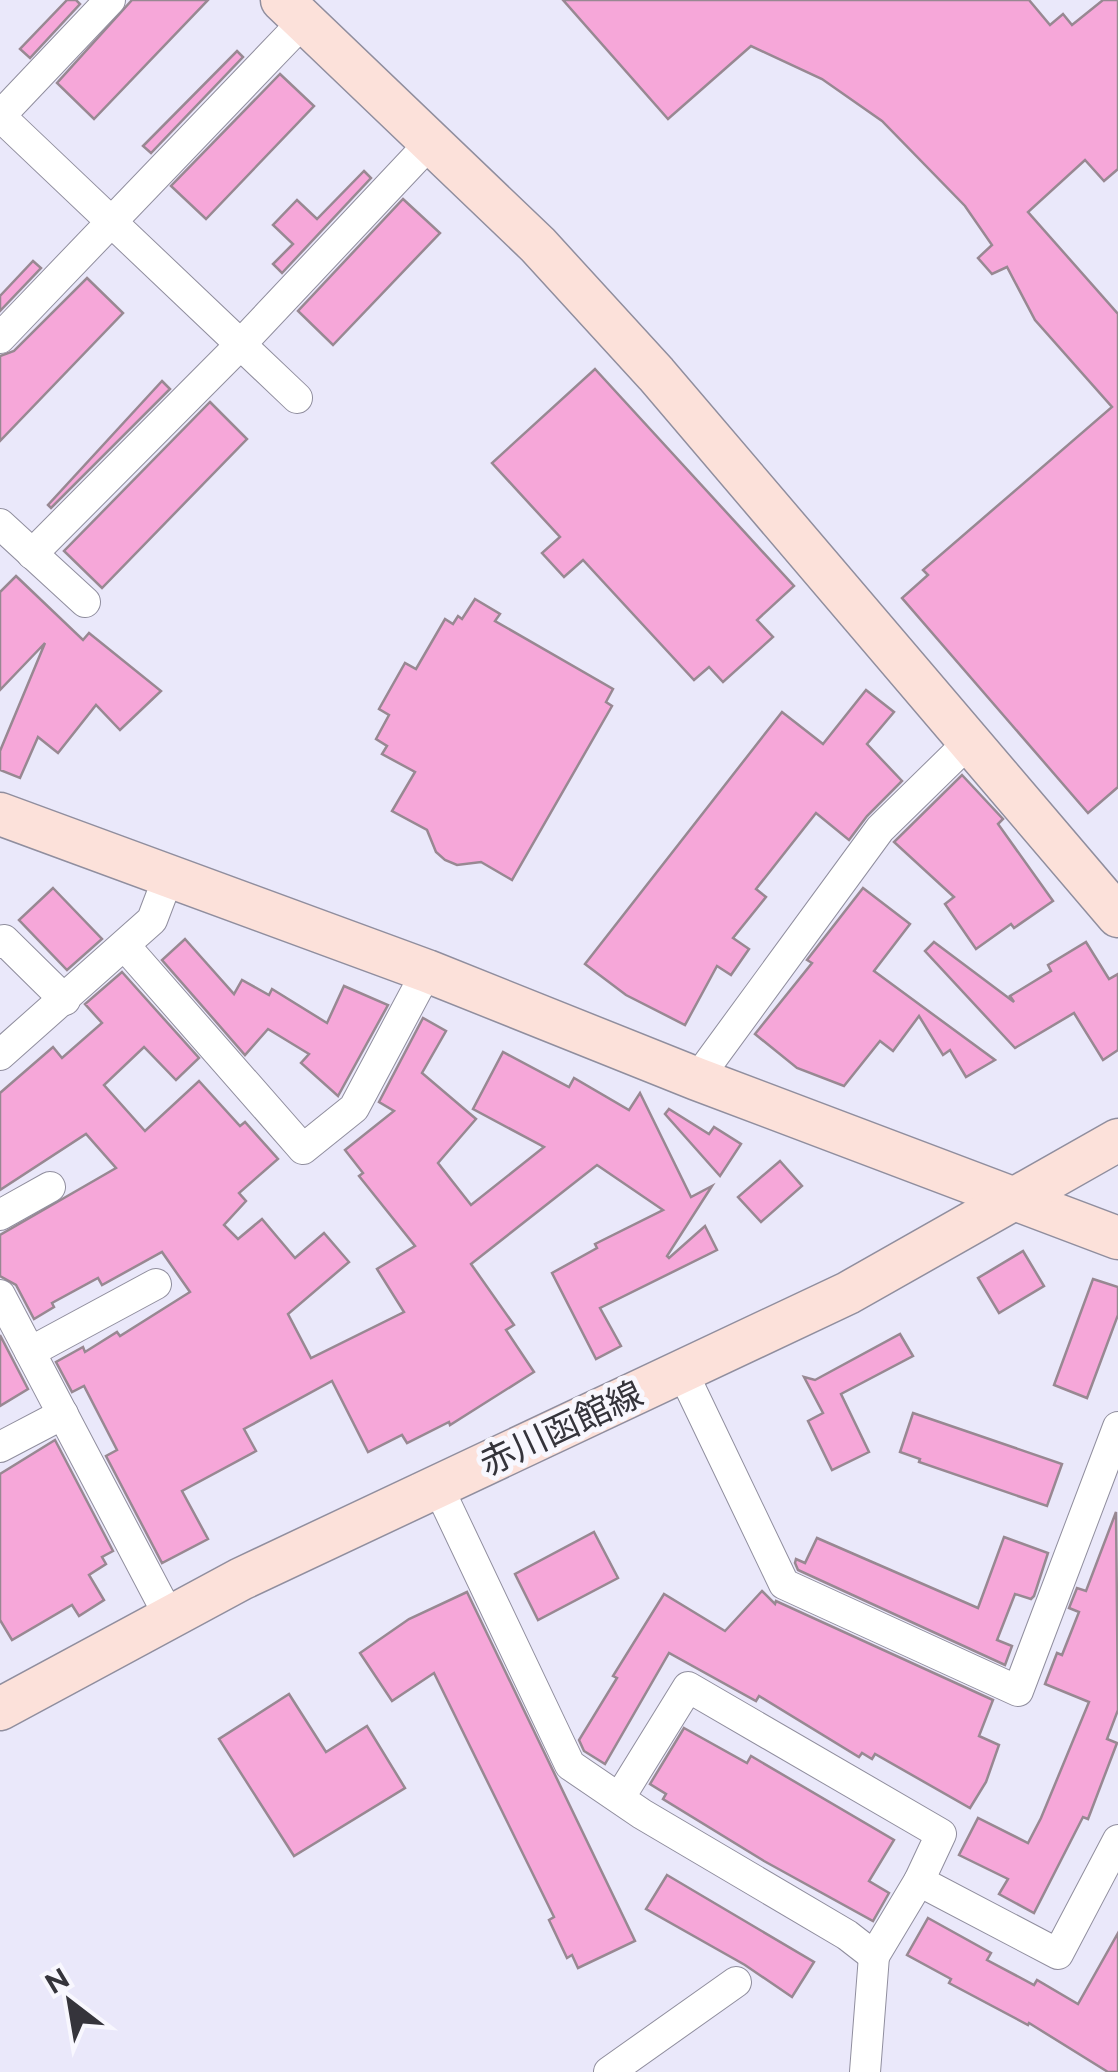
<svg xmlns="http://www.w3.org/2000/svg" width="1118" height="2072" viewBox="0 0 1118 2072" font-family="Raleway,'Noto Sans JP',sans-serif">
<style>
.building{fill:#f6a7d9;stroke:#988892;stroke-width:2.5}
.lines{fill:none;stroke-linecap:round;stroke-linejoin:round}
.street-casing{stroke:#908e9e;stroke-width:32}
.secondary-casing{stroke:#908e9e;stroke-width:45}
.street{stroke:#fff;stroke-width:30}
.secondary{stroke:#fce1da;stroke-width:42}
.labels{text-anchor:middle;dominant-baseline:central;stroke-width:10;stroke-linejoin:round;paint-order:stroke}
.street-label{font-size:35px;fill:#35343b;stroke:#f8f7fe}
</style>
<rect width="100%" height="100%" fill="#eae8fa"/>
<g class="building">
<polygon points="67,0 76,0 80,4 30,58 20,49"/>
<polygon points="132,0 208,0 94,119 57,83"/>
<polygon points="563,0 1029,0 1050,25 1063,14 1072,25 1103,0 1118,0 1118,169 1104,181 1085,160 1028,212 1118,314 1118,787 1088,813 902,598 928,575 923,570 1112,407 1035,320 1007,267 992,274 978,258 992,245 965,206 882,121 822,79 751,46 668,119"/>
<polygon points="237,51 243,57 151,153 143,146"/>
<polygon points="280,74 314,106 206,219 171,186"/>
<polygon points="364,171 371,178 282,273 273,264 293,244 273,225 297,200 317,219"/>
<polygon points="403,199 440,233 333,345 298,311"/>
<polygon points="33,261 41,268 0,311 0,296"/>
<polygon points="87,278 123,313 0,441 0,356 14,351"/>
<polygon points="595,369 794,586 757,620 773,637 723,682 709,667 694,680 583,560 564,577 542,553 560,537 492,463"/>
<polygon points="162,381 170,389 51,508 48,505"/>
<polygon points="210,402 247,439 102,588 64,551"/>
<polygon points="16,576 83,640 89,633 161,691 120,730 96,705 58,753 38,737 20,778 0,770 0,751 45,643 0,690 0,592"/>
<polygon points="475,599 500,614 495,621 613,689 606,702 612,706 512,880 481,862 457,865 445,860 436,852 427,830 392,811 415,772 382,754 387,746 376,739 389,715 379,709 405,663 416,669 445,619 453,624 458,616 462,619"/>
<polygon points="866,690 894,712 867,744 902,781 867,816 849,840 816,813 756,889 766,897 733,938 749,949 731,975 717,966 685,1025 626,995 585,964 782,712 823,744"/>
<polygon points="962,775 1003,819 998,824 1053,901 1014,928 1011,924 976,949 945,904 954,897 894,842"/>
<polygon points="53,888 102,939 67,970 19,920"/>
<polygon points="863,888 910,924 874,971 995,1060 966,1077 950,1050 943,1055 919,1016 893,1051 880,1041 844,1086 797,1068 755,1034 812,963 807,960"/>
<polygon points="185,939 234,994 242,980 269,995 272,989 327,1023 344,986 388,1005 338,1096 301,1063 309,1054 268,1029 245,1055 162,960"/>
<polygon points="934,942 1014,1002 1010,996 1051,971 1048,965 1086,942 1109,979 1118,974 1118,1050 1103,1060 1074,1013 1015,1048 925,951"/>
<polygon points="122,972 199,1058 176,1080 144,1047 104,1085 145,1131 199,1081 240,1126 245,1122 278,1159 239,1193 246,1201 224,1225 238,1239 262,1219 295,1258 324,1233 349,1262 288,1314 311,1358 404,1312 377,1269 415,1246 359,1176 363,1173 345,1150 394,1111 379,1102 423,1018 446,1031 422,1073 476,1119 438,1163 471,1205 544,1147 473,1109 503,1052 569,1087 574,1078 629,1110 640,1093 691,1197 712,1186 667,1256 669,1258 705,1226 717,1250 600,1308 621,1346 596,1359 552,1273 597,1248 595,1244 663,1210 597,1165 471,1264 514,1325 506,1330 534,1372 450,1425 449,1422 407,1443 402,1435 368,1452 332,1381 244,1429 256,1451 182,1491 208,1539 162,1563 106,1456 117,1450 84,1386 72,1392 56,1362 83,1347 85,1352 117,1332 120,1336 190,1292 162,1252 102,1285 98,1278 52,1303 54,1307 34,1319 16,1285 0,1276 0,1235 116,1168 86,1134 0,1190 0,1093 53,1047 62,1058 102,1023 85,1004"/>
<polygon points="669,1109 709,1134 714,1127 741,1144 720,1176 665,1114"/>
<polygon points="780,1161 802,1186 761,1222 738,1197"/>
<polygon points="1023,1251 1044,1286 999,1313 978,1278"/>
<polygon points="1093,1279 1118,1287 1118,1315 1087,1398 1054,1385"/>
<polygon points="900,1334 913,1356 841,1394 869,1452 832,1470 808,1421 823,1413 804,1377 815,1380"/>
<polygon points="0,1335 28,1389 0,1406"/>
<polygon points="913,1413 1062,1464 1047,1506 919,1462 920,1459 900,1452"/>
<polygon points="55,1440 113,1551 102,1557 106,1564 89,1575 104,1600 79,1616 72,1605 12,1640 0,1620 0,1474"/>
<polygon points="1116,1512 1118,1710 1107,1739 1117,1743 1088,1819 1083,1817 1034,1913 999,1894 1008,1879 959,1855 978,1818 1028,1843 1041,1818 1089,1702 1045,1684 1057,1653 1062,1655 1079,1612 1069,1608 1077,1588 1086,1591"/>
<polygon points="594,1532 618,1578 538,1620 515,1574"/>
<polygon points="1004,1537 1048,1553 1034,1596 1031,1599 1015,1594 997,1640 1012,1646 1005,1665 798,1570 795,1563 796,1559 805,1563 817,1538 978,1608"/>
<polygon points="762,1591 775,1604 776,1601 993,1700 979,1736 999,1745 986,1782 970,1808 875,1754 872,1759 862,1753 859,1757 759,1696 756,1701 669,1653 605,1764 584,1751 579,1740 617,1678 613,1676 664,1594 725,1631"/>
<polygon points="467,1592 635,1941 578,1968 572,1955 567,1958 549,1920 554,1917 434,1673 392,1701 360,1653 409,1619"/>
<polygon points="289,1694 326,1752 367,1726 405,1788 294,1856 219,1739"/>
<polygon points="684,1728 747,1763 751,1756 894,1840 869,1881 889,1893 873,1921 764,1861 663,1799 666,1794 650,1784"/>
<polygon points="667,1875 814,1962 792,1997 745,1965 646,1909"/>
<polygon points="928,1918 991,1953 987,1960 1034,1985 1037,1980 1078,2004 1118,1933 1118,2072 1108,2072 1029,2023 1028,2025 949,1983 951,1979 907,1955"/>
</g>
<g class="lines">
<defs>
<g id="street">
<polyline points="0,116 297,398"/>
<polyline points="0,116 110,0"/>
<polyline points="0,338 304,21"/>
<polyline points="0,524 85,602"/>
<polyline points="32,554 241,344 432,141"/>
<polyline points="0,943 4,940 65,1000"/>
<polyline points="125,946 303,1149 354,1108 427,971"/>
<polyline points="0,1055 152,920 168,878"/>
<polyline points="697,1079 880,829 971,740"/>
<polyline points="0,1215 50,1187"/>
<polyline points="0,1295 170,1618"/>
<polyline points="30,1352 156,1284"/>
<polyline points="682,1371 784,1584 1018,1691 1118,1427"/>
<polyline points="0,1447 63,1414"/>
<polyline points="437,1485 570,1765 642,1814 847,1935 874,1956 919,1881 941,1834 688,1687 620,1797"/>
<polyline points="919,1881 1058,1954 1118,1840"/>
<polyline points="609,2072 736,1982"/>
<polyline points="865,2072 874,1956"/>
</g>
<g id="secondary">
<polyline points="282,0 538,245 656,374 1118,916"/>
<polyline points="0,814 427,971 697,1079 1118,1238"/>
<polyline points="0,1709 241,1579 848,1293 1118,1140"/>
</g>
</defs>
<use href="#street" class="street-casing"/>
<use href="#secondary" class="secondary-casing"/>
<use href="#street" class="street"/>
<use href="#secondary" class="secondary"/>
</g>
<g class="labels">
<g class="street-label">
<text transform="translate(561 1428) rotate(-25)">赤川函館線</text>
</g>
</g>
<g transform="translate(70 2002) rotate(329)" stroke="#f8f7fe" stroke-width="8" paint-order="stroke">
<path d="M0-8L18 38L0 25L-18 38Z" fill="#35343b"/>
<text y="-15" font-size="28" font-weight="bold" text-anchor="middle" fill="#35343b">N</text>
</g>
</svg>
